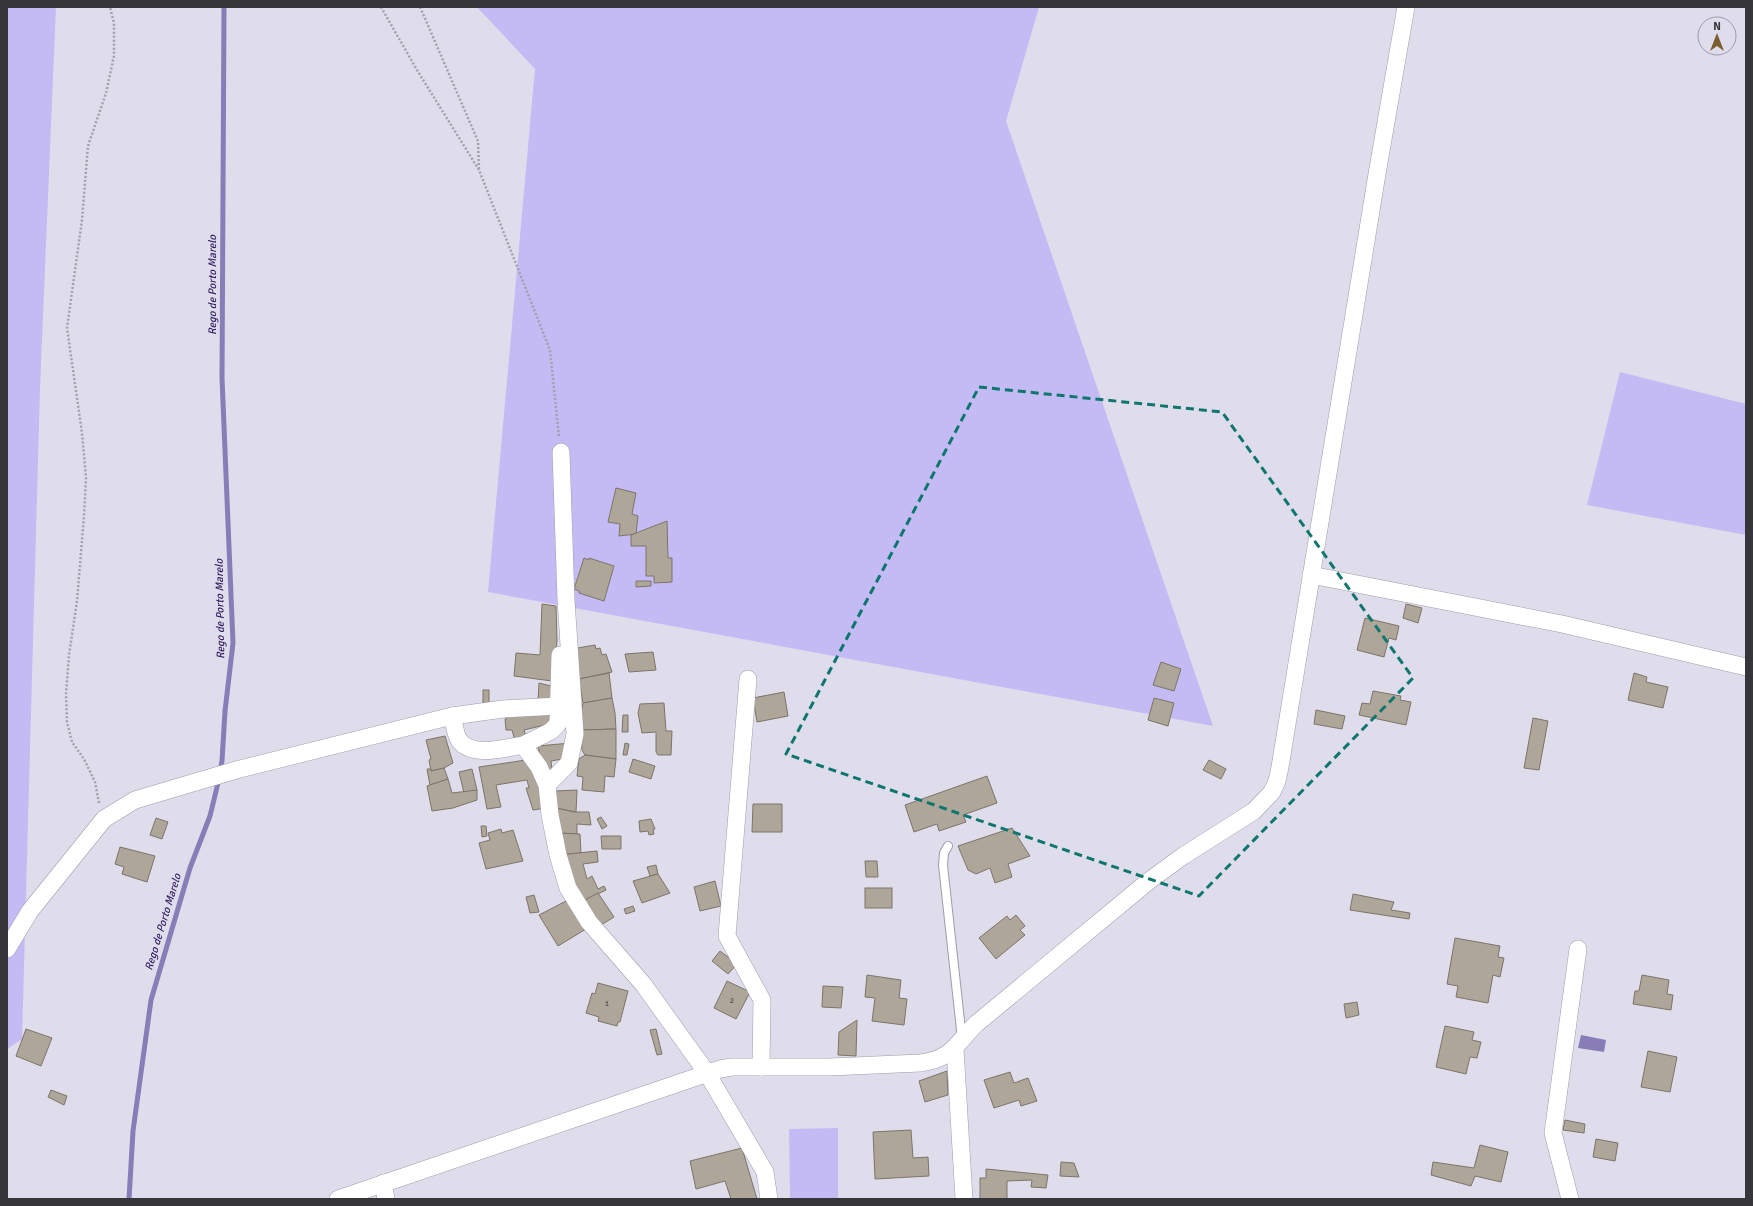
<svg xmlns="http://www.w3.org/2000/svg" width="1753" height="1206" viewBox="0 0 1753 1206" font-family="Signika,sans-serif">
<style>
.green{fill:#c4bbf4}
.water{fill:#887db7}
.lines{fill:none;stroke-linecap:round;stroke-linejoin:round}
.stream{stroke:#887db7;stroke-width:5}
.building{fill:#afa69a;stroke:#7c7469}
.service-casing{stroke:#9e9ca9;stroke-width:10}
.minor-casing{stroke:#9e9ca9;stroke-width:18}
.path{stroke:#a1a0ab;stroke-width:2.5;stroke-dasharray:2 2;stroke-linecap:butt}
.service{stroke:#fff;stroke-width:8}
.minor{stroke:#fff;stroke-width:17}
.marked{fill:none;stroke:#0f766e;stroke-width:3;stroke-dasharray:8 5;stroke-linejoin:round}
.labels{text-anchor:middle;dominant-baseline:central;stroke-width:3;stroke-linejoin:round;paint-order:stroke}
.number-label{font-size:8px;fill:#545152}
.water-label{font-size:11px;font-style:italic;fill:#311b61;stroke:#dfddec}
</style>
<rect width="100%" height="100%" fill="#dfddec"/>
<g class="green">
<polygon points="7,7 56,7 40,388 22,1039 7,1049"/>
<polygon points="477,7 1039,7 1006,121 1213,726 488,592 535,69"/>
<polygon points="1620,372 1746,404 1746,535 1587,505"/>
<polygon points="838,1128 838,1199 790,1199 789,1129"/>
</g>
<polygon class="water" points="1581,1035 1606,1040 1604,1052 1578,1048"/>
<g class="lines">
<g class="stream">
<polyline points="220,771 222,761 225,711 233,643 222,378 224,7"/>
<polyline points="129,1199 133,1131 151,1000 190,868 210,816 219,779"/>
</g>
</g>
<g class="building">
<polygon points="616,488 636,493 632,514 638,516 636,534 619,536 620,524 608,522"/>
<polygon points="667,521 668,558 672,558 672,582 654,583 654,576 646,576 646,546 631,546 631,535"/>
<polygon points="584,558 589,560 589,558 614,566 604,601 579,593 579,591 574,589"/>
<polygon points="636,581 651,581 651,586 636,587"/>
<polygon points="542,604 556,606 557,641 552,681 514,676 516,653 540,655"/>
<polygon points="1406,604 1422,608 1418,623 1403,618"/>
<polygon points="1365,618 1399,626 1396,640 1389,638 1384,657 1357,650"/>
<polygon points="595,645 596,649 600,648 602,655 606,654 612,672 579,679 572,649"/>
<polygon points="653,652 656,670 629,672 625,654"/>
<polygon points="1161,662 1181,669 1174,691 1153,685"/>
<polygon points="609,673 612,698 583,703 579,679"/>
<polygon points="1634,673 1647,677 1646,682 1668,687 1663,708 1628,700"/>
<polygon points="539,683 551,686 551,703 538,701"/>
<rect x="483" y="690" width="6" height="13"/>
<polygon points="1373,691 1401,696 1400,700 1411,702 1406,725 1359,715 1362,703 1370,704"/>
<polygon points="784,692 788,716 757,722 753,698"/>
<polygon points="612,698 615,713 616,729 581,730 581,715 583,703"/>
<polygon points="1154,698 1174,703 1168,726 1148,720"/>
<polygon points="664,703 666,731 672,731 671,755 658,755 656,752 656,732 642,733 638,713 640,704"/>
<polygon points="549,710 553,723 524,730 526,736 515,741 512,730 506,730 505,719 511,716"/>
<polygon points="1316,710 1345,716 1342,729 1314,724"/>
<polygon points="623,715 628,715 628,732 622,732"/>
<polygon points="1533,718 1548,721 1539,770 1524,768"/>
<polygon points="616,729 616,759 585,755 582,750 581,730"/>
<polygon points="445,736 453,763 444,768 431,771 429,760 431,759 426,740"/>
<polygon points="570,743 568,758 551,761 552,770 543,772 538,746"/>
<polygon points="625,743 629,744 627,755 623,755"/>
<polygon points="585,755 616,759 614,777 605,776 604,792 582,790 583,777 577,776 579,759"/>
<polygon points="633,759 655,766 651,779 629,772"/>
<polygon points="526,760 544,794 546,808 533,810 526,788 529,788 527,780 496,785 501,807 487,809 479,767"/>
<polygon points="1209,760 1226,769 1221,779 1203,770"/>
<polygon points="444,768 448,779 430,785 427,769 431,769 431,771"/>
<polygon points="472,769 477,790 464,793 459,772"/>
<polygon points="987,776 997,803 963,815 966,822 939,831 937,824 914,832 905,805"/>
<polygon points="448,779 452,793 477,790 477,800 453,808 432,811 427,786"/>
<polygon points="577,790 576,812 556,808 556,791"/>
<polygon points="753,804 782,804 782,832 752,832"/>
<polygon points="556,808 574,812 589,812 591,825 577,824 577,834 558,833"/>
<polygon points="601,817 607,826 602,829 597,819"/>
<polygon points="156,818 168,822 162,839 150,835"/>
<polygon points="651,819 655,829 653,830 654,834 649,835 648,831 640,832 639,821"/>
<polygon points="481,826 486,826 487,836 482,837"/>
<polygon points="1012,828 1030,856 1008,864 1012,877 995,883 990,868 976,874 968,870 958,846"/>
<polygon points="501,829 502,833 513,830 523,861 486,869 479,843 490,840 488,833"/>
<polygon points="558,833 580,834 581,853 560,855"/>
<polygon points="601,836 621,836 621,849 602,849"/>
<polygon points="120,847 155,856 147,882 122,874 124,867 115,864"/>
<polygon points="597,851 598,862 583,864 587,879 592,876 598,889 604,886 606,890 581,902 560,855"/>
<polygon points="865,861 877,861 878,877 866,877"/>
<polygon points="656,865 658,874 650,876 647,867"/>
<polygon points="658,874 670,893 642,903 633,881"/>
<polygon points="715,881 721,906 700,911 694,887"/>
<rect x="865" y="888" width="27" height="20"/>
<polygon points="598,893 614,917 601,925 581,902"/>
<polygon points="1353,894 1394,902 1391,910 1410,913 1409,919 1350,910"/>
<polygon points="534,895 539,912 530,913 526,897"/>
<polygon points="568,900 586,929 558,946 539,915"/>
<polygon points="633,906 635,911 626,914 624,909"/>
<polygon points="1016,915 1025,926 1020,930 1025,935 996,959 979,938 1007,916 1010,920"/>
<polygon points="1455,938 1500,946 1498,957 1504,958 1500,977 1493,975 1488,1003 1456,997 1458,986 1447,984"/>
<polygon points="720,951 737,964 728,974 712,961"/>
<polygon points="867,975 901,980 899,998 907,999 904,1025 872,1021 875,998 865,997"/>
<polygon points="1642,975 1669,980 1667,994 1673,995 1671,1010 1633,1004 1635,991 1639,991"/>
<polygon points="727,981 750,992 736,1019 714,1008"/>
<polygon points="598,983 628,991 620,1022 618,1022 617,1026 598,1021 599,1017 586,1013 592,993 595,994"/>
<polygon points="823,986 843,987 841,1008 822,1007"/>
<polygon points="1357,1002 1359,1015 1346,1018 1344,1004"/>
<polygon points="857,1020 856,1056 838,1055 839,1032"/>
<polygon points="1445,1026 1474,1032 1472,1040 1481,1042 1477,1058 1470,1057 1466,1074 1436,1067"/>
<polygon points="26,1029 52,1038 41,1066 16,1056"/>
<polygon points="656,1029 662,1054 657,1055 650,1030"/>
<polygon points="1648,1051 1677,1057 1670,1092 1641,1087"/>
<polygon points="947,1071 948,1095 925,1102 919,1081"/>
<polygon points="1010,1072 1014,1083 1028,1078 1037,1101 1021,1106 1019,1100 994,1108 984,1080"/>
<polygon points="51,1090 67,1096 64,1105 48,1097"/>
<polygon points="1565,1120 1585,1124 1584,1133 1563,1130"/>
<polygon points="911,1130 913,1158 928,1157 929,1176 875,1179 873,1132"/>
<polygon points="1596,1139 1618,1143 1615,1161 1593,1157"/>
<polygon points="1480,1145 1508,1152 1501,1182 1475,1176 1471,1186 1431,1175 1433,1162 1474,1168"/>
<polygon points="742,1148 757,1199 731,1199 725,1181 696,1189 690,1161"/>
<polygon points="1061,1162 1074,1163 1079,1177 1060,1176"/>
<polygon points="986,1169 1048,1175 1046,1188 1031,1187 1032,1180 1007,1181 1007,1199 980,1199 980,1178 986,1178"/>
</g>
<g class="lines">
<defs>
<polyline id="service" points="948,846 944,853 943,865 962,1039"/>
<g id="minor">
<polyline points="1311,575 1562,624 1746,667"/>
<polyline points="748,679 727,936 762,1000 761,1067"/>
<path d="M452,716C454,722 455,734 459,740C471,758 506,748 523,745L539,767L547,785L550,815L558,855L568,888L589,922L643,984L707,1073L765,1172L769,1199"/>
<polyline points="523,745 551,731 558,724 560,655"/>
<polyline points="547,785 569,763 575,734 566,600 561,452"/>
<polyline points="7,949 30,911 104,819 135,800 236,770 452,716 503,709 558,706"/>
<polyline points="955,1049 964,1199"/>
<polyline points="383,1183 386,1199"/>
<path d="M338,1199L720,1069L732,1067H830L920,1063C952,1059 955,1045 976,1024L1150,880L1183,856L1254,811L1272,792L1277,781L1280,767L1377,174L1406,7"/>
<polyline points="1570,1199 1553,1133 1578,949"/>
</g>
</defs>
<use href="#service" class="service-casing"/>
<use href="#minor" class="minor-casing"/>
<g class="path">
<polyline points="381,7 417,70 479,170 550,350 559,437"/>
<polyline points="420,7 478,141 479,169"/>
<polyline points="99,803 95,782 84,759 72,742 67,722 66,694 69,655 77,601 84,516 86,478 82,433 67,328 82,220 88,146 106,93 114,56 114,23 110,7"/>
</g>
<use href="#service" class="service"/>
<use href="#minor" class="minor"/>
</g>
<path class="marked" d="M979,387L1222,412L1413,678L1199,896L786,754Z"/>
<g class="labels">
<g class="number-label">
<text x="732" y="1000">2</text>
<text x="607" y="1003">1</text>
</g>
<g class="water-label">
<text transform="translate(212 285) rotate(-90)">Rego de Porto Marelo</text>
<text transform="translate(220 609) rotate(-91)">Rego de Porto Marelo</text>
<text transform="translate(163 922) rotate(-73)">Rego de Porto Marelo</text>
</g>
</g>
<rect width="1753" height="1206" fill="none" stroke="#35353a" stroke-width="16"/>
<g transform="translate(1717 36)"><circle r="19" fill="#dfddec" stroke="#9b9aa5"/>
<path d="M0-3L7 15L0 10L-7 15Z" fill="#7b5d31"/>
<text y="-6" font-size="11" font-weight="bold" text-anchor="middle" fill="#35353a">N</text>
</g>
</svg>
